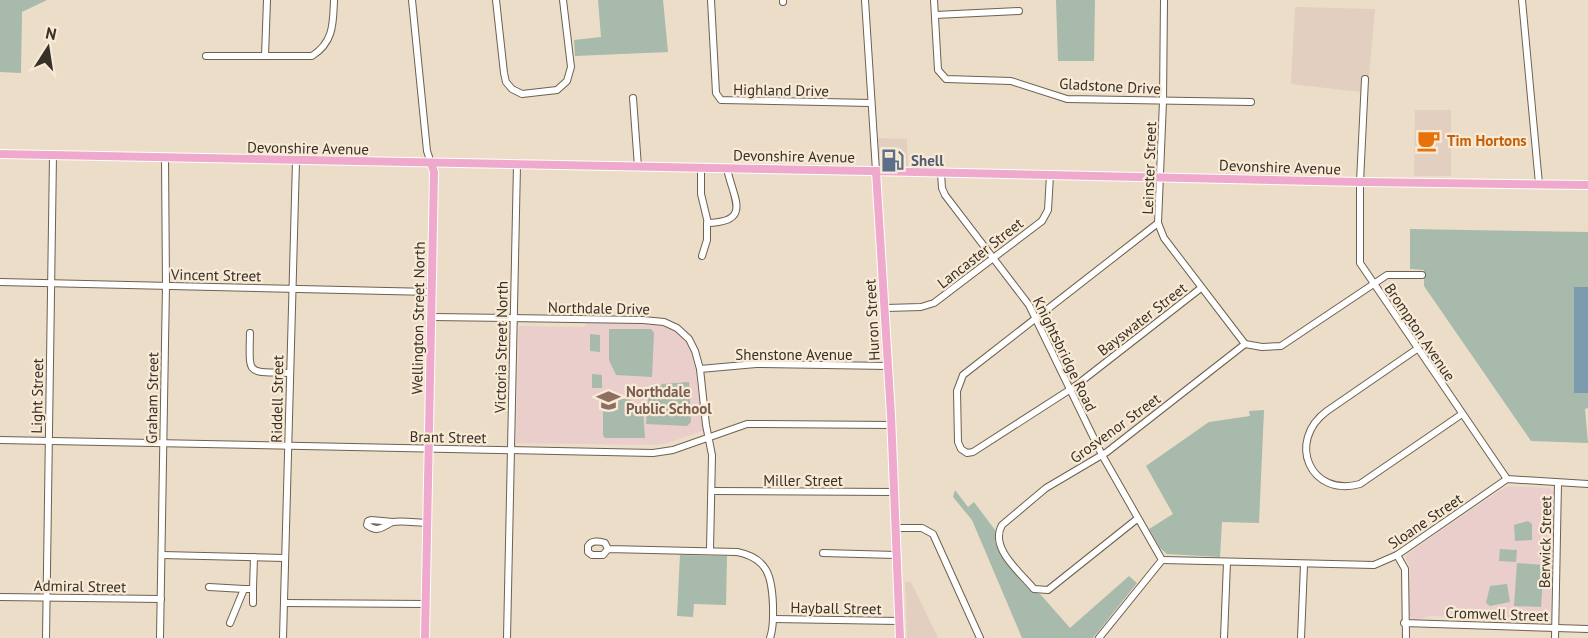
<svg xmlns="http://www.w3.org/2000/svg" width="1588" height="638" viewBox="0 0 1588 638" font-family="'PT Sans',sans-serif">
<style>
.commercial{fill:#e2cfbf}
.education{fill:#e9cecc}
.green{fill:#a7baab}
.water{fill:#7c9bae}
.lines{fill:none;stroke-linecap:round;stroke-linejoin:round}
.minor-casing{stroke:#6e614f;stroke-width:8}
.major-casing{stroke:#fff;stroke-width:10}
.minor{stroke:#fff;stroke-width:6}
.major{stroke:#eea9cc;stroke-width:8}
.labels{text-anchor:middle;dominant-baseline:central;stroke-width:4.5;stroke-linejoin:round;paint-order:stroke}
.street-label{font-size:15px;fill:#363028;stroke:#f9ead5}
.food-label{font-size:15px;font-weight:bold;fill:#c56008;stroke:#f9ead5;text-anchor:start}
.service-label{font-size:15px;font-weight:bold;fill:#4e5e75;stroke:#f9ead5;text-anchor:start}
.education-label{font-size:15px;font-weight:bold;fill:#785e54;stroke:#f9ead5;text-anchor:start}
</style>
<rect width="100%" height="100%" fill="#ebddc8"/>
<g class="commercial">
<polygon points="1295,7 1375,9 1368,86 1361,92 1291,84"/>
<polygon points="1415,110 1451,110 1451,176 1414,176"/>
<polygon points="878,138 907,139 908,166 882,164 880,161"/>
<polygon points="905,582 911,582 938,638 907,638"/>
</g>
<g class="education">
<polygon points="586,322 660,325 678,333 688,345 695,365 703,431 667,443 655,445 516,443 519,326 585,327"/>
<polygon points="1509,486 1549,488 1554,492 1550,619 1544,622 1527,622 1519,619 1429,616 1420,619 1412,619 1409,614 1410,568 1406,559 1407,554 1499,491"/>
</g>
<g class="green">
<polygon points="0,0 47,0 22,12 21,73 0,72"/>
<polygon points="598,0 663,0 668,52 575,56 574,40 601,37"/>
<polygon points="1056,0 1095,0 1094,61 1058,61"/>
<polygon points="1410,229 1588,232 1588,408 1585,409 1588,443 1531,441 1424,286 1424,270 1410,269"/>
<polygon points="609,329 651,329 654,333 652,377 616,375 609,360"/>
<polygon points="590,334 600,335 600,352 590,351"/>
<polygon points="592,374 602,375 602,388 592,388"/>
<polygon points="689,382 691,422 687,426 646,424 648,398 662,384"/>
<polygon points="603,399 629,399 643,410 645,438 605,438 603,435"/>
<polygon points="1264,410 1259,523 1222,522 1220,557 1167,554 1160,548 1149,529 1173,514 1146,466 1209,422 1250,416 1249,411"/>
<polygon points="955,490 968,507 974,502 995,530 995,542 1000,554 1028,588 1041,595 1070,628 1129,576 1137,583 1093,638 1022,638 972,520 953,497"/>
<polygon points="1528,521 1532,524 1532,540 1515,541 1514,525"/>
<polygon points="1500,549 1517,550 1516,562 1499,561"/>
<polygon points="680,555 727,556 726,605 694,604 693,617 677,616"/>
<polygon points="1517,563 1544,565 1541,607 1514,606"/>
<polygon points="1507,584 1510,602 1490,606 1486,603 1490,586"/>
</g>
<rect class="water" x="1574" y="287" width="14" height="106"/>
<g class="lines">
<defs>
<g id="minor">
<polyline points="412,0 427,151 431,163"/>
<polyline points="496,0 504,73 506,82 512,89 522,94 557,90 567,81 571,67 563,0"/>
<polyline points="711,0 716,93 721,100 871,103"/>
<polyline points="865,0 876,171"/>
<polyline points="934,0 938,70 946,79 1011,81 1067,99 1251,102"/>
<polyline points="1164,0 1163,101 1158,223 1164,238 1245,344"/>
<polyline points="1522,0 1539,184"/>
<polyline points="783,2 783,0"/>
<polyline points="935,15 1019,11"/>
<path d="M206,56H312C334,42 333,23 334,0"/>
<polyline points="265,56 267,0"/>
<polyline points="1365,79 1360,182 1360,263 1507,479"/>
<polyline points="633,98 638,167"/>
<polyline points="701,168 701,194 708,223"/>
<polyline points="941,173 942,188 945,195 1029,305 1102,455 1162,560"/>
<polyline points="1158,223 963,375 957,391 958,442 961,449 967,453 973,452 1074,387 1201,288"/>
<path d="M702,256L707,240V223C754,222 732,197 727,168"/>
<polyline points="0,282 432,292"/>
<polyline points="886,308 921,307 934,303 1042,221 1048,210 1050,175"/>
<polyline points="432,317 643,320 664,322 677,328 689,339 695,351 700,369 706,425 712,455 710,550"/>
<path d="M250,333C249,378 247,371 290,373"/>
<polyline points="1245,344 1262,347 1281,346 1387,275 1422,275"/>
<path d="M1417,349L1327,411C1286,441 1310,498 1360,484L1462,414"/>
<polyline points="700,369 756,364 888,366"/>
<polyline points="0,440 653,453 673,450 747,424 892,425"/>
<polyline points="712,491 894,492"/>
<path d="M1137,519L1048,590L1034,589C1020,572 989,548 1002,525L1046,488L1107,452L1245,344"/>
<path d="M393,522L371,520L368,521L367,525C379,534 384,525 393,522C402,520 418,523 428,523"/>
<polyline points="896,528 922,528 933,534 980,638"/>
<path d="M608,549L605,543C600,541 591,540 588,546V552L592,555H603L608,549L737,552C768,558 772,577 773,605C773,617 774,627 770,638"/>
<polyline points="823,553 896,555"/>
<polyline points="162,555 285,558"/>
<polyline points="1397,555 1405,569 1406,638"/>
<polyline points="1162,560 1374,565 1397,555 1507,479 1588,484"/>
<polyline points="209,587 244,589"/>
<polyline points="0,597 161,599"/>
<polyline points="253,603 253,589"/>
<polyline points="284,603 426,604"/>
<polyline points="774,619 899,621"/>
<polyline points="230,623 244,589 253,589 254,557"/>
<polyline points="1404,623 1588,629"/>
<polyline points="46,638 53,155"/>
<polyline points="160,638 166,285 165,158"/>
<polyline points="283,638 296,161"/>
<polyline points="507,638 517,165"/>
<polyline points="1099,638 1162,560"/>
<polyline points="1224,638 1227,562"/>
<polyline points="1301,638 1304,565"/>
<polyline points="1555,638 1558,483"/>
</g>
<g id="major">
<polyline points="0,154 870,171 1360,182 1588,185"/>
<polyline points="876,171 891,415 900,638"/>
<polyline points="425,638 434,172 431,163"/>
</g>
</defs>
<use href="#minor" class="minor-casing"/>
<use href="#major" class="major-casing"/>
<use href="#minor" class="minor"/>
<use href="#major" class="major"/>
</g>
<defs>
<symbol id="cafe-bare" viewBox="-9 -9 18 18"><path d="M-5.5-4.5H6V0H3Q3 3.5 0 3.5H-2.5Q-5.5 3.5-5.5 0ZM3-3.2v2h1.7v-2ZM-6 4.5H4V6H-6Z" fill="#e8710a" stroke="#f9ead5" stroke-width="2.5" paint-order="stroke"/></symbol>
<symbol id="fuel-bare" viewBox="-9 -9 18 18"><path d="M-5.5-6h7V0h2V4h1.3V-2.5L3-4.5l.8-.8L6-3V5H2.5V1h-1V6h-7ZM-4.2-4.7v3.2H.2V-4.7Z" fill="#5c6f8a" stroke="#f9ead5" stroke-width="2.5" paint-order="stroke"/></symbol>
<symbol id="school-bare" viewBox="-9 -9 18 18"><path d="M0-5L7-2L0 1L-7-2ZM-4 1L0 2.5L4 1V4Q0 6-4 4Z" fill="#8d6e63" stroke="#f9ead5" stroke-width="2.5" paint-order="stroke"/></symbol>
</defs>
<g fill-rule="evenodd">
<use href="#cafe-bare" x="1412" y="124" width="33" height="33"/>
<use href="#fuel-bare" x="876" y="144" width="33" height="33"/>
<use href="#school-bare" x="592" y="384" width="33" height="33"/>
</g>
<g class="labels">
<g class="street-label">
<text transform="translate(1110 86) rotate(3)">Gladstone Drive</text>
<text transform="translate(781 90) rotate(1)">Highland Drive</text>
<text transform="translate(308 148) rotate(1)">Devonshire Avenue</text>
<text transform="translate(794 156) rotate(1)">Devonshire Avenue</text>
<text transform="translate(1280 167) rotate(2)">Devonshire Avenue</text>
<text transform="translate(1149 168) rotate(-88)">Leinster Street</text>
<text transform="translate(980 253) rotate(-38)">Lancaster Street</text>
<text transform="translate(216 275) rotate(1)">Vincent Street</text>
<text transform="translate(599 308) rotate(1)">Northdale Drive</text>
<text transform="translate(418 318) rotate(-89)">Wellington Street North</text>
<text transform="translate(1142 319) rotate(-38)">Bayswater Street</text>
<text transform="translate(872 320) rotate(-93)">Huron Street</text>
<text transform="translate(1420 332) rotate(56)">Brompton Avenue</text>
<text transform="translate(501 347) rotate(-89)">Victoria Street North</text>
<text x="794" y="354">Shenstone Avenue</text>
<text transform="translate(1065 354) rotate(64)">Knightsbridge Road</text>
<text transform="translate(37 396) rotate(-89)">Light Street</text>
<text transform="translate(152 398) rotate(-89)">Graham Street</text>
<text transform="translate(277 399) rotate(-89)">Riddell Street</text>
<text transform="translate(1115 428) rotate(-36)">Grosvenor Street</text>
<text transform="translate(448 437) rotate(1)">Brant Street</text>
<text x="803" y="480">Miller Street</text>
<text transform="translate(1425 521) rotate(-34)">Sloane Street</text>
<text transform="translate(1545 542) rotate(-89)">Berwick Street</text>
<text transform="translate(80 586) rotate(1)">Admiral Street</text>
<text transform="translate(836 608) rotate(1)">Hayball Street</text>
<text transform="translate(1497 614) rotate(2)">Cromwell Street</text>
</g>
<g class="food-label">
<text x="1447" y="140">Tim Hortons</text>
</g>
<g class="service-label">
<text x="911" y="160">Shell</text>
</g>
<g class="education-label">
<text x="626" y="391">Northdale<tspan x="626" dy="17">Public School</tspan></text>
</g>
</g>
<g transform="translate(48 48) rotate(12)" stroke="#f9ead5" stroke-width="4.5" paint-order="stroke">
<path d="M0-4.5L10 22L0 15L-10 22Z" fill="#363028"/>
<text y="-9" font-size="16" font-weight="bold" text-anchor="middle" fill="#363028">N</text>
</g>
</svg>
